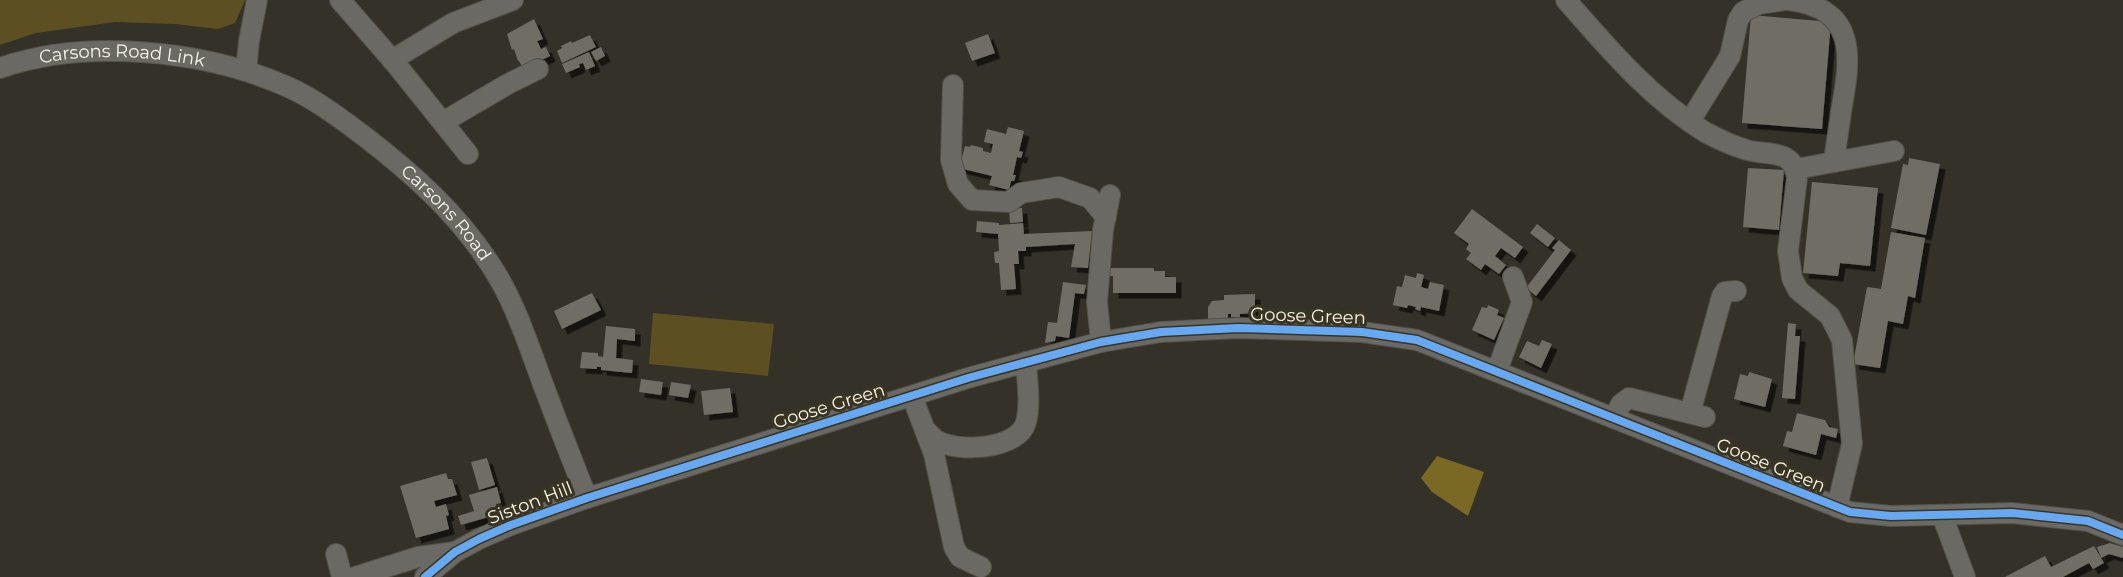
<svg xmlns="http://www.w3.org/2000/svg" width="2123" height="577" viewBox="0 0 2123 577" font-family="Montserrat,sans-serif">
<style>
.green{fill:#5c4f21}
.water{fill:#7a6825}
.building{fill:#706d65;filter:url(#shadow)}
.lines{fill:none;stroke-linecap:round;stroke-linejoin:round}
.minor-casing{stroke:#535048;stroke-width:22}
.minor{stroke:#6b6964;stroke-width:20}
.cycleway-casing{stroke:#3a3522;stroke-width:11}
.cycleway{stroke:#66a8f1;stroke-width:8}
.labels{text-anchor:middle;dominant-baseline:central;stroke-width:6;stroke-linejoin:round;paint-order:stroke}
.street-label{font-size:18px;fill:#f8f4e9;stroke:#3a3522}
</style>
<defs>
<filter id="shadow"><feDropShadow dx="5.5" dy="5.5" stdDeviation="0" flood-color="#0009"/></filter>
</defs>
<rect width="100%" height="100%" fill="#343228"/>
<g class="green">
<polygon points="0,0 245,0 235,23 218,29 175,24 115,22 36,33 0,45"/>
<polygon points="653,313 774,324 768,376 649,364"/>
</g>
<polygon class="water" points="1437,456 1484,472 1468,516 1432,492 1421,478"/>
<g class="building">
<polygon points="1751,15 1831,22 1822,129 1742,123"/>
<polygon points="534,19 543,39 537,41 541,49 546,47 550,56 523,69 519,61 518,61 514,49 512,50 507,34"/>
<polygon points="988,34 995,53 972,61 965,43"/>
<polygon points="590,35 596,47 562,63 557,51 562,48 561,46 571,41 572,43"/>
<polygon points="601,47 605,56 596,61 591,52"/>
<polygon points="589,52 595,66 586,70 583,63 579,64 580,67 566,73 562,64"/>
<polygon points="1008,127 1024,131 1019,151 1023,152 1021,158 1017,157 1013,175 1016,175 1014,181 1011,181 1009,190 989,185 992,176 959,168 965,146 970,147 971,145 983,148 983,151 991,153 993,144 984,142 987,129 1006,134"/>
<polygon points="1909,158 1940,164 1926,235 1891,228 1903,164 1908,165"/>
<polygon points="1748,168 1784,170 1779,230 1743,227"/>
<polygon points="1812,182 1878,188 1870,266 1840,263 1838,276 1803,273"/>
<polygon points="1022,208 1023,222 1010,223 1009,209"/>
<polygon points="1472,209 1523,247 1515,258 1501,248 1495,256 1506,265 1499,274 1485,264 1481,270 1466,259 1471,253 1466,249 1469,244 1454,233"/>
<polygon points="977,221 999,223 999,225 1023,223 1024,234 1092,231 1088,268 1071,267 1075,244 1026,247 1026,251 1018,251 1019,264 1014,264 1016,289 1001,290 999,263 995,263 994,252 999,251 998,234 976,232"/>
<polygon points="1537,224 1555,238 1548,247 1530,233"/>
<polygon points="1891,232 1925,238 1915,298 1908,296 1903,324 1888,321 1880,368 1853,364 1867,287 1881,289"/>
<polygon points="1559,240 1571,250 1536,296 1526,288 1555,250 1552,248"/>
<polygon points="1108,268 1154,268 1154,271 1165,271 1165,277 1176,277 1176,293 1113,293 1113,276 1108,276"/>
<polygon points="1417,273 1424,275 1421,287 1428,289 1430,282 1444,285 1439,311 1421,307 1420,311 1415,309 1416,307 1408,305 1407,308 1393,305 1397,286 1402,287 1405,275 1416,278"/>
<polygon points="1063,282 1086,285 1084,294 1075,293 1069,338 1056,336 1055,341 1045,343 1048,322 1057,323"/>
<polygon points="592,293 601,310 562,329 554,311"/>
<polygon points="1255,294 1255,313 1240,314 1240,317 1231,317 1231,314 1228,314 1228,318 1208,319 1208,307 1212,301 1224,300 1224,295"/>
<polygon points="1488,305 1499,310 1497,315 1504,318 1494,340 1472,330 1482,307 1487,308"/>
<polygon points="1788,323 1796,324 1795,336 1800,336 1795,399 1782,398"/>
<polygon points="606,326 635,329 635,341 617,339 616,358 633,360 632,373 601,370 601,367 597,367 597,369 580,368 582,352 598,353 598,356 603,357"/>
<polygon points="1542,340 1552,344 1541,368 1519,357 1527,341 1539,346"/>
<polygon points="1749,372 1772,379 1765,407 1734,399 1740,374 1748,376"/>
<polygon points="641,379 663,382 661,395 639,392"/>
<polygon points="671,382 691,385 688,398 669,395"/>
<polygon points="730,388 733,412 704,415 701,391"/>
<polygon points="1797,413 1825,420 1829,427 1838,429 1836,438 1821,434 1816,455 1783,446 1787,431 1792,432"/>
<polygon points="487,458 495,485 479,490 471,462"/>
<polygon points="446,473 448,479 452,479 457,495 434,501 436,507 446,504 449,515 446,516 449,529 416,538 400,486"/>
<polygon points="497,487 501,503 496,504 499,514 461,525 458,516 474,511 469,495"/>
<polygon points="2110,543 2123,547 2123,558 2109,554 2101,558 2097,547"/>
<polygon points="2094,546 2104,563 2093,569 2089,563 2063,577 2005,577 2045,556 2051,567"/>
</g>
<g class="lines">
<defs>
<g id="minor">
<polyline points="340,0 395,63 468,154"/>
<path d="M1566,0C1608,48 1650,98 1705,132C1718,139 1733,146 1747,150C1769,156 1793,148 1797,178L1788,251L1792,278L1798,290L1830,316L1842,340L1852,444L1837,507"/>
<path d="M1789,0C1858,9 1851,57 1841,112C1839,128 1836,145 1834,162"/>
<polyline points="392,60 453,23 513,0"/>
<path id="s1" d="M0,68C86,38 205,50 288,87C315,99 340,118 364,136C412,173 457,213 490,264C513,298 526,338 540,376C555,417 571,457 587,498"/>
<polyline points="246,70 249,41 257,0"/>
<polyline points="953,85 951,160 958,184 972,200 1009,202 1021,193 1059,187 1090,198 1106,217"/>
<polyline points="1690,121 1730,56 1738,20 1743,12 1759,4 1785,0"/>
<polyline points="443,122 508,84 538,69"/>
<polyline points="1796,169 1894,151"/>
<polyline points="1101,342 1097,302 1103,230 1110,195"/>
<polyline points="1497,371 1522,302 1513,277"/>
<polyline points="912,396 934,454 954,547 960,557 981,567"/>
<polyline points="1690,413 1722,296 1725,292 1736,291"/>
<polyline points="1614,418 1621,404 1629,398 1705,417"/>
<path d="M925,430C929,433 932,437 936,440C956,453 1019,450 1026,422C1031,403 1027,381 1026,362"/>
<polyline points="1942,515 1965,577"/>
<polyline points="336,554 342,577"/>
<polyline points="355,577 418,557 455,552"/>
<polyline points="425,577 455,552 479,539 511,525 587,498 968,378 1101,342 1161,332 1238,328 1362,332 1417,340 1850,512 1891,516 2012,513 2088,521 2123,535"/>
</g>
</defs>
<use href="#minor" class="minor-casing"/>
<use href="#minor" class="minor"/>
<defs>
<polyline id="cycleway" points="425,577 455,552 479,539 511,525 587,498 968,378 1101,342 1161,332 1238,328 1362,332 1417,340 1850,512 1891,516 2012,513 2088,521 2123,535"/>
</defs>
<use href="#cycleway" class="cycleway-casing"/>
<use href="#cycleway" class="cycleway"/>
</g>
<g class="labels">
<g class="street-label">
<text stroke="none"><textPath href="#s1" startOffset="124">Carsons Road Link</textPath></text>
<text stroke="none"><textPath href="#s1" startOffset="498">Carsons Road</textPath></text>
<text transform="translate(1308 316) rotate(2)">Goose Green</text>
<text transform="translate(829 406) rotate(-17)">Goose Green</text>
<text transform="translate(1771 465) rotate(22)">Goose Green</text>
<text transform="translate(530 503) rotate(-21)">Siston Hill</text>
</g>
</g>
</svg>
